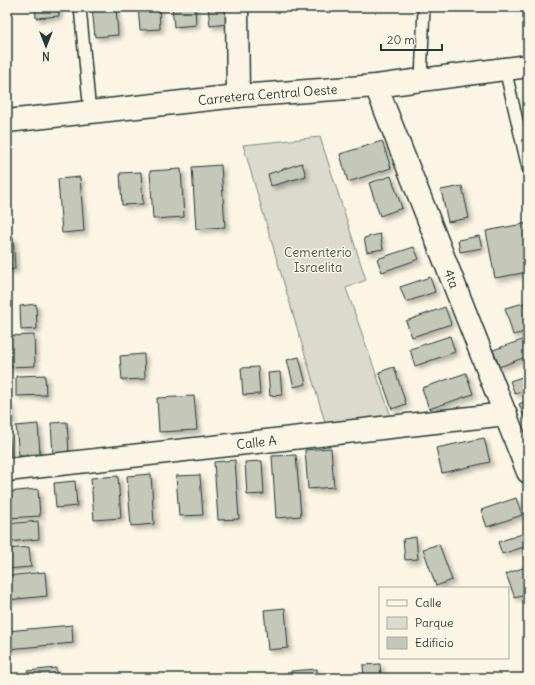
<svg xmlns="http://www.w3.org/2000/svg" width="535" height="685" viewBox="0 0 535 685" font-family="Delius,sans-serif">
<style>
.green{fill:#dcdacc;stroke:#7e8c80}
.building{fill:#c5c7b9;stroke:#1f3d34;filter:url(#shadow)}
.lines{fill:none;stroke-linecap:round;stroke-linejoin:round}
.lane-casing{stroke:#1f3d34;stroke-width:14}
.street-casing{stroke:#1f3d34;stroke-width:25}
.primary-casing{stroke:#1f3d34;stroke-width:25}
.lane{stroke:#fcf5e5;stroke-width:11}
.street{stroke:#fcf5e5;stroke-width:22}
.primary{stroke:#fcf5e5;stroke-width:22}
.labels{text-anchor:middle;dominant-baseline:central;stroke-width:3;stroke-linejoin:round;paint-order:stroke}
.street-label{font-size:13px;fill:#1f3d34;stroke:#fcf5e5}
.park-label{font-size:13px;fill:#455c52;stroke:#fcf5e5}
</style>
<defs>
<filter id="shadow"><feDropShadow dx="3.5" dy="3.5" stdDeviation="2" flood-color="#0004"/></filter>
</defs>
<rect width="100%" height="100%" fill="#fcf5e5"/>
<filter id="ink" filterUnits="userSpaceOnUse"><feTurbulence type="fractalNoise" baseFrequency=".025" numOctaves="2"/><feDisplacementMap in="SourceGraphic" scale="8" xChannelSelector="R" yChannelSelector="G"/><feConvolveMatrix kernelMatrix="1 2 1 2 8 2 1 2 1" color-interpolation-filters="sRGB"/></filter>
<g filter="url(#ink)">
<polygon class="green" points="320,137 366,280 346,288 392,419 327,429 243,145"/>
<g class="building">
<polygon points="35,7 58,7 59,16 36,18"/>
<polygon points="92,7 116,7 118,35 95,37"/>
<polygon points="138,7 159,7 160,29 140,30"/>
<polygon points="172,7 195,7 196,25 174,27"/>
<polygon points="208,7 226,7 227,24 210,26"/>
<polygon points="382,141 391,168 348,182 340,154"/>
<polygon points="302,163 306,176 271,186 268,174"/>
<polygon points="221,165 225,227 196,229 192,167"/>
<polygon points="181,169 184,217 153,219 150,171"/>
<polygon points="141,172 143,204 122,205 120,173"/>
<polygon points="391,176 402,208 380,216 369,183"/>
<polygon points="80,177 84,231 62,233 58,179"/>
<polygon points="462,186 469,218 448,222 441,190"/>
<polygon points="528,223 528,272 495,278 486,231"/>
<polygon points="380,234 383,249 367,252 364,238"/>
<polygon points="479,236 482,248 460,252 458,240"/>
<polygon points="7,237 13,237 15,269 7,270"/>
<polygon points="414,247 419,259 382,272 377,259"/>
<polygon points="430,277 435,292 406,302 400,287"/>
<polygon points="528,302 528,331 513,335 505,308"/>
<polygon points="36,304 37,329 21,330 20,306"/>
<polygon points="445,307 451,324 412,337 406,321"/>
<polygon points="34,335 35,366 7,367 7,336"/>
<polygon points="450,336 455,352 415,366 410,349"/>
<polygon points="528,338 528,356 499,367 493,350"/>
<polygon points="144,354 145,379 122,380 120,356"/>
<polygon points="299,357 306,384 294,387 287,360"/>
<polygon points="258,367 260,394 243,395 241,368"/>
<polygon points="394,367 406,404 392,409 379,372"/>
<polygon points="280,372 282,395 270,396 268,373"/>
<polygon points="466,373 473,394 429,409 422,388"/>
<polygon points="45,375 46,395 16,396 16,376"/>
<polygon points="528,375 528,389 515,394 510,381"/>
<polygon points="194,396 197,430 159,432 157,398"/>
<polygon points="528,400 528,426 519,404"/>
<polygon points="11,404 12,421 7,421 7,405"/>
<polygon points="67,422 69,453 53,454 51,423"/>
<polygon points="38,424 40,454 19,455 16,426"/>
<polygon points="7,433 9,433 11,458 7,458"/>
<polygon points="484,438 490,462 442,473 436,448"/>
<polygon points="331,448 334,487 308,489 305,450"/>
<polygon points="296,455 301,516 276,518 272,456"/>
<polygon points="235,460 239,519 218,520 214,462"/>
<polygon points="262,461 264,494 247,495 245,462"/>
<polygon points="151,474 154,524 131,526 127,476"/>
<polygon points="200,475 203,515 179,516 176,476"/>
<polygon points="118,476 121,518 94,520 91,478"/>
<polygon points="75,481 77,506 56,508 54,483"/>
<polygon points="38,489 40,516 7,518 7,492"/>
<polygon points="516,498 522,515 487,527 481,510"/>
<polygon points="38,521 39,539 7,542 7,524"/>
<polygon points="522,534 527,546 502,554 498,542"/>
<polygon points="416,537 418,559 405,560 403,539"/>
<polygon points="439,544 452,580 436,586 423,549"/>
<polygon points="29,547 31,567 7,569 7,549"/>
<polygon points="528,566 528,594 515,598 506,574"/>
<polygon points="45,572 47,596 7,600 7,576"/>
<polygon points="285,608 288,648 268,650 264,610"/>
<polygon points="72,625 73,643 8,649 7,631"/>
<polygon points="380,664 381,678 364,678 363,665"/>
<polygon points="56,668 57,678 27,678 27,671"/>
<polygon points="317,669 318,678 292,678 291,671"/>
<polygon points="225,674 225,678 212,678 212,675"/>
</g>
<g class="lines">
<defs>
<g id="lane">
<polyline points="80,7 90,113"/>
<polyline points="505,69 528,168"/>
<polyline points="421,80 424,7"/>
</g>
<g id="street">
<polyline points="237,7 238,96"/>
<path id="s1" d="M376,86L528,472"/>
<path id="s2" d="M7,470L506,414"/>
</g>
<g id="primary">
<path id="s3" d="M7,121L238,96L376,86L528,66"/>
</g>
</defs>
<use href="#lane" class="lane-casing"/>
<use href="#street" class="street-casing"/>
<use href="#primary" class="primary-casing"/>
<use href="#lane" class="lane"/>
<use href="#street" class="street"/>
<use href="#primary" class="primary"/>
</g>
</g>
<g class="labels">
<g class="street-label">
<text stroke="none"><textPath href="#s3" startOffset="262">Carretera Central Oeste</textPath></text>
<text stroke="none"><textPath href="#s1" startOffset="207">4ta</textPath></text>
<text stroke="none"><textPath href="#s2" startOffset="251">Calle A</textPath></text>
</g>
<g class="park-label">
<text x="318" y="252">Cementerio<tspan x="318" dy="15">Israelita</tspan></text>
</g>
</g>
<rect width="535" height="685" fill="none" stroke="#fcf5e5" stroke-width="24"/>
<rect x="12" y="12" width="511" height="661" fill="none" stroke="#1f3d34" stroke-width="1.5" filter="url(#ink)"/>
<rect x="379" y="587" width="130" height="72" fill="#fcf5e5" stroke="#a4ab9e"/>
<rect x="387" y="600" width="20" height="6" fill="#fcf5e5" stroke="#a4ab9e"/>
<text x="415" y="607" font-size="12" fill="#1f3d34">Calle</text>
<rect x="387" y="617" width="20" height="12" fill="#dcdacc" stroke="#a4ab9e"/>
<text x="415" y="627" font-size="12" fill="#1f3d34">Parque</text>
<rect x="387" y="637" width="20" height="12" fill="#c5c7b9" stroke="#a4ab9e"/>
<text x="415" y="647" font-size="12" fill="#1f3d34">Edificio</text>
<g transform="translate(46 46) rotate(180)" stroke="#fcf5e5" stroke-width="3" paint-order="stroke">
<path d="M0-3L7 15L0 10L-7 15Z" fill="#1f3d34"/>
<text y="-6" font-size="11" font-weight="bold" text-anchor="middle" fill="#1f3d34">N</text>
</g>
<path d="M381 44v6h61v-6" fill="none" stroke="#1f3d34" stroke-width="2"/>
<text x="387" y="44" font-size="12" fill="#1f3d34" stroke="#fcf5e5" stroke-width="3" paint-order="stroke">20 m</text>
</svg>
